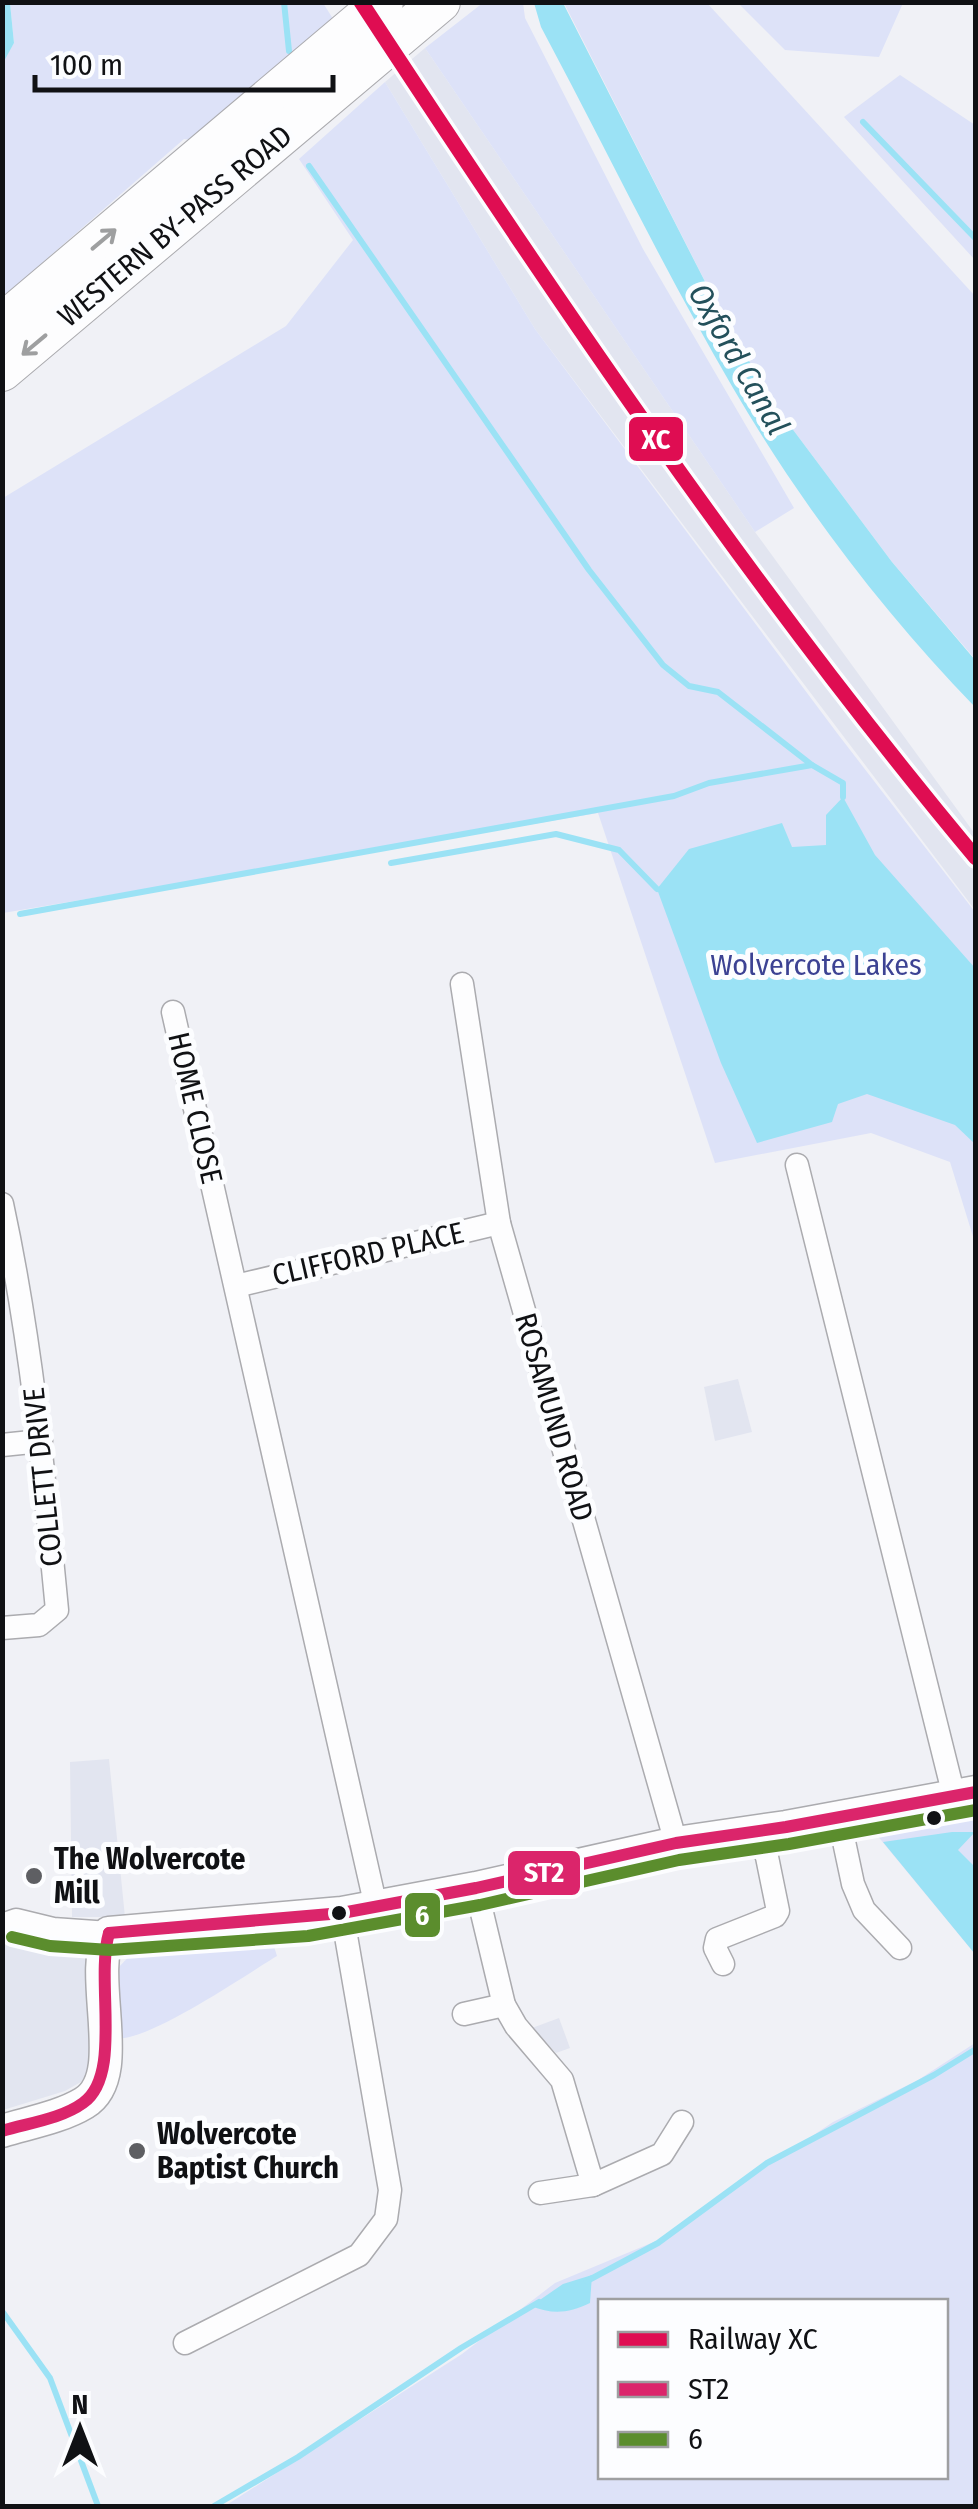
<svg xmlns="http://www.w3.org/2000/svg" width="978" height="2509" viewBox="0 0 978 2509" font-family="'Fira Sans Condensed',sans-serif">
<style>
.built{fill:#e2e5f0}
.green{fill:#dde2f8;fill-rule:evenodd}
.water{fill:#9be2f5}
.lines{fill:none;stroke-linecap:round;stroke-linejoin:round}
.stream{stroke:#9be2f5;stroke-width:6}
.street-casing{stroke:#ababaf;stroke-width:25}
.secondary-casing{stroke:#ababaf;stroke-width:35}
.highway-casing{stroke:#ababaf;stroke-width:42}
.street{stroke:#fdfdfe;stroke-width:22}
.secondary{stroke:#fdfdfe;stroke-width:32}
.highway{stroke:#fdfdfe;stroke-width:40}
.rail{stroke:#cdcdcf;stroke-width:6}
.bus-1-casing{stroke:#fcfdff;stroke-width:20}
.bus-2-casing{stroke:#fcfdff;stroke-width:20}
.bus-1{stroke:#db256b;stroke-width:12}
.bus-2{stroke:#5b8d2d;stroke-width:12}
.rail-1-casing{stroke:#fcfdff;stroke-width:22}
.rail-1{stroke:#df0d52;stroke-width:15}
.oneway{stroke:#9e9fa0}
.bus-dot{fill:#101114;stroke:#fcfdff;stroke-width:4}
.poi-dot{fill:#5e5f63;stroke:#fcfdff;stroke-width:4}
.labels{text-anchor:middle;dominant-baseline:central;stroke-width:10;stroke-linejoin:round;paint-order:stroke}
.street-label{font-size:30px;fill:#101114;stroke:#fcfdff}
.park-label{font-size:30px;fill:#3c4293;stroke:#fcfdff}
.poi-label{font-size:30px;font-weight:bold;fill:#101114;stroke:#fcfdff;text-anchor:start}
.water-label{font-size:32px;font-style:italic;fill:#23505b;stroke:#fcfdff}
.line-badge{stroke:#fcfdff;stroke-width:4}
.badge-label{font-size:28px;text-anchor:middle;font-weight:bold;fill:#fff}
</style>
<rect width="100%" height="100%" fill="#f0f1f6"/>
<g class="built">
<polygon points="425,48 755,532 975,834 975,910 535,329 385,82"/>
<polygon points="738,1379 752,1432 715,1441 704,1387"/>
<polygon points="109,1759 125,1917 72,1917 70,1762"/>
<polygon points="90,1934 96,2049 86,2079 65,2091 3,2110 3,1937"/>
<polygon points="559,2018 570,2048 556,2053 532,2028"/>
</g>
<g class="green">
<polygon points="484,2 523,3 525,18 643,249 794,508 755,532 425,48"/>
<polygon points="10,3 323,3 337,25 200,141 184,139 3,297 2,63 14,43"/>
<polygon points="564,3 707,3 975,296 975,659 892,562 776,407 722,315"/>
<polygon points="738,3 903,3 879,57 785,50"/>
<polygon points="900,75 975,125 975,260 844,117"/>
<polygon points="385,82 535,329 837,733 975,912 975,1243 950,1162 871,1133 715,1163 598,813 3,913 3,498 286,326 353,240 299,159"/>
<polygon points="975,1808 975,1954 862,1817"/>
<path d="M271,1937L277,1956C247,1974 145,2044 115,2038L118,1968L137,1948L157,1943Z"/>
<path d="M975,2043V2506H225L462,2354L555,2283L656,2241L833,2122L918,2080ZM600,2302H946V2476H600Z"/>
</g>
<g class="water">
<polygon points="3,2 10,3 14,43 3,63"/>
<path d="M534,3H563L722,315L776,407L892,562L975,660V707C883,612 800,503 733,388C664,270 605,147 541,27Z"/>
<polygon points="843,797 875,855 975,968 975,1144 955,1125 867,1094 838,1104 832,1122 757,1143 721,1063 657,889 689,849 782,823 792,847 826,845 826,815"/>
<polygon points="952,1832 975,1832 958,1850 975,1867 975,1954 883,1842"/>
<path d="M592,2275L590,2303C569,2313 553,2315 531,2306L563,2284Z"/>
</g>
<g class="lines">
<g class="stream">
<polyline points="284,2 289,51"/>
<polyline points="863,122 976,239"/>
<polyline points="309,166 589,570 663,665 689,686 718,692 812,765"/>
<polyline points="391,863 556,834 619,850 657,889"/>
<polyline points="20,914 674,796 709,783 812,765 843,783 843,797"/>
<polyline points="587,2281 658,2243 767,2163 934,2075 976,2049"/>
<polyline points="2,2311 50,2378 98,2506"/>
<polyline points="214,2506 298,2457 461,2348 539,2302"/>
</g>
<defs>
<g id="street">
<polyline points="462,984 499,1223 676,1843"/>
<polyline points="173,1012 376,1907"/>
<polyline points="797,1165 954,1796"/>
<path d="M2,1204C31,1338 44,1474 57,1610L39,1625L2,1628"/>
<polyline points="236,1286 499,1223"/>
<polyline points="2,1445 41,1441"/>
<polyline points="839,1818 853,1884 864,1910 900,1948"/>
<polyline points="476,1888 504,2005 516,2026 562,2080 593,2185 662,2154 682,2122"/>
<polyline points="2,1925 16,1920 53,1929 109,1933"/>
<polyline points="723,1964 715,1948 717,1939 775,1916 778,1911 767,1857 756,1831"/>
<polyline points="464,2014 504,2005"/>
<polyline points="540,2193 593,2185"/>
<polyline points="185,2343 359,2255 386,2219 390,2190 342,1913"/>
</g>
<path id="secondary" d="M2,2131C28,2123 61,2117 84,2103C129,2076 87,1979 109,1933L342,1913L476,1888L676,1843L786,1827L976,1792"/>
<g id="highway">
<polyline points="2,324 383,2"/>
<polyline points="2,371 440,2"/>
</g>
</defs>
<use href="#street" class="street-casing"/>
<use href="#secondary" class="secondary-casing"/>
<use href="#highway" class="highway-casing"/>
<use href="#street" class="street"/>
<use href="#secondary" class="secondary"/>
<use href="#highway" class="highway"/>
<polyline class="rail" points="958,838 976,860"/>
<defs>
<g id="bus-1">
<polyline points="109,1933 342,1913 476,1888 676,1843 786,1827 976,1792"/>
<path d="M2,2131C28,2123 61,2119 83,2103C123,2075 95,1981 109,1933"/>
</g>
<polyline id="bus-2" points="12,1937 50,1946 110,1950 308,1936 480,1905 679,1860 789,1844 976,1810"/>
</defs>
<use href="#bus-1" class="bus-1-casing"/>
<use href="#bus-2" class="bus-2-casing"/>
<use href="#bus-1" class="bus-1"/>
<use href="#bus-2" class="bus-2"/>
<defs>
<path id="rail-1" d="M361,2C552,294 753,591 976,858"/>
</defs>
<use href="#rail-1" class="rail-1-casing"/>
<use href="#rail-1" class="rail-1"/>
</g>
<defs><path id="oneway-shaft" d="M-6 0H5M1.5-3L5.5 0L1.5 3" fill="none" stroke-width="1.6" stroke-linecap="round" stroke-linejoin="round" transform="scale(2.5)"/></defs>
<g class="oneway">
<use href="#oneway-shaft" transform="translate(104 239) rotate(-40)"/>
<use href="#oneway-shaft" transform="translate(34 345) rotate(140)"/>
</g>
<g class="bus-dot">
<circle cx="934" cy="1818" r="9"/>
<circle cx="339" cy="1913" r="9"/>
</g>
<g class="poi-dot">
<circle cx="34" cy="1876" r="10"/>
<circle cx="137" cy="2151" r="10"/>
</g>
<g class="labels">
<g class="street-label">
<text transform="translate(175 226) rotate(-40)">WESTERN BY-PASS ROAD</text>
<text transform="translate(195 1108) rotate(77)">HOME CLOSE</text>
<text transform="translate(368 1254) rotate(-13)">CLIFFORD PLACE</text>
<text transform="translate(554 1417) rotate(74)">ROSAMUND ROAD</text>
<text transform="translate(43 1477) rotate(-96)">COLLETT DRIVE</text>
</g>
<g class="park-label">
<text x="816" y="965">Wolvercote Lakes</text>
</g>
<g class="poi-label">
<text x="54" y="1859">The Wolvercote<tspan x="54" dy="34">Mill</tspan></text>
<text x="157" y="2134">Wolvercote<tspan x="157" dy="34">Baptist Church</tspan></text>
</g>
<g class="water-label">
<text transform="translate(739 359) rotate(60)">Oxford Canal</text>
</g>
</g>
<g class="line-badge">
<rect x="627" y="415" width="58" height="48" rx="10" fill="#df0d52"/>
<rect x="506" y="1849" width="76" height="48" rx="10" fill="#db256b"/>
<rect x="403" y="1891" width="39" height="48" rx="10" fill="#5b8d2d"/>
</g>
<g class="badge-label">
<text x="656" y="449">XC</text>
<text x="544" y="1882">ST2</text>
<text x="422" y="1925">6</text>
</g>
<rect width="978" height="2509" fill="none" stroke="#101114" stroke-width="10"/>
<rect x="598" y="2299" width="350" height="180" fill="#fcfdff" stroke="#9e9fa1" stroke-width="2.5"/>
<rect x="618" y="2332" width="50" height="15" fill="#df0d52" stroke="#9e9fa1" stroke-width="2.5"/>
<text x="688" y="2349" font-size="30" fill="#101114">Railway XC</text>
<rect x="618" y="2382" width="50" height="15" fill="#db256b" stroke="#9e9fa1" stroke-width="2.5"/>
<text x="688" y="2399" font-size="30" fill="#101114">ST2</text>
<rect x="618" y="2432" width="50" height="15" fill="#5b8d2d" stroke="#9e9fa1" stroke-width="2.5"/>
<text x="688" y="2449" font-size="30" fill="#101114">6</text>
<g transform="translate(80 2429)" stroke="#fcfdff" stroke-width="8" paint-order="stroke">
<path d="M0-8L18 38L0 25L-18 38Z" fill="#101114"/>
<text y="-15" font-size="28" font-weight="bold" text-anchor="middle" fill="#101114">N</text>
</g>
<path d="M35 75v15h298v-15" fill="none" stroke="#101114" stroke-width="5"/>
<text x="50" y="75" font-size="30" fill="#101114" stroke="#fcfdff" stroke-width="8" paint-order="stroke">100 m</text>
</svg>
